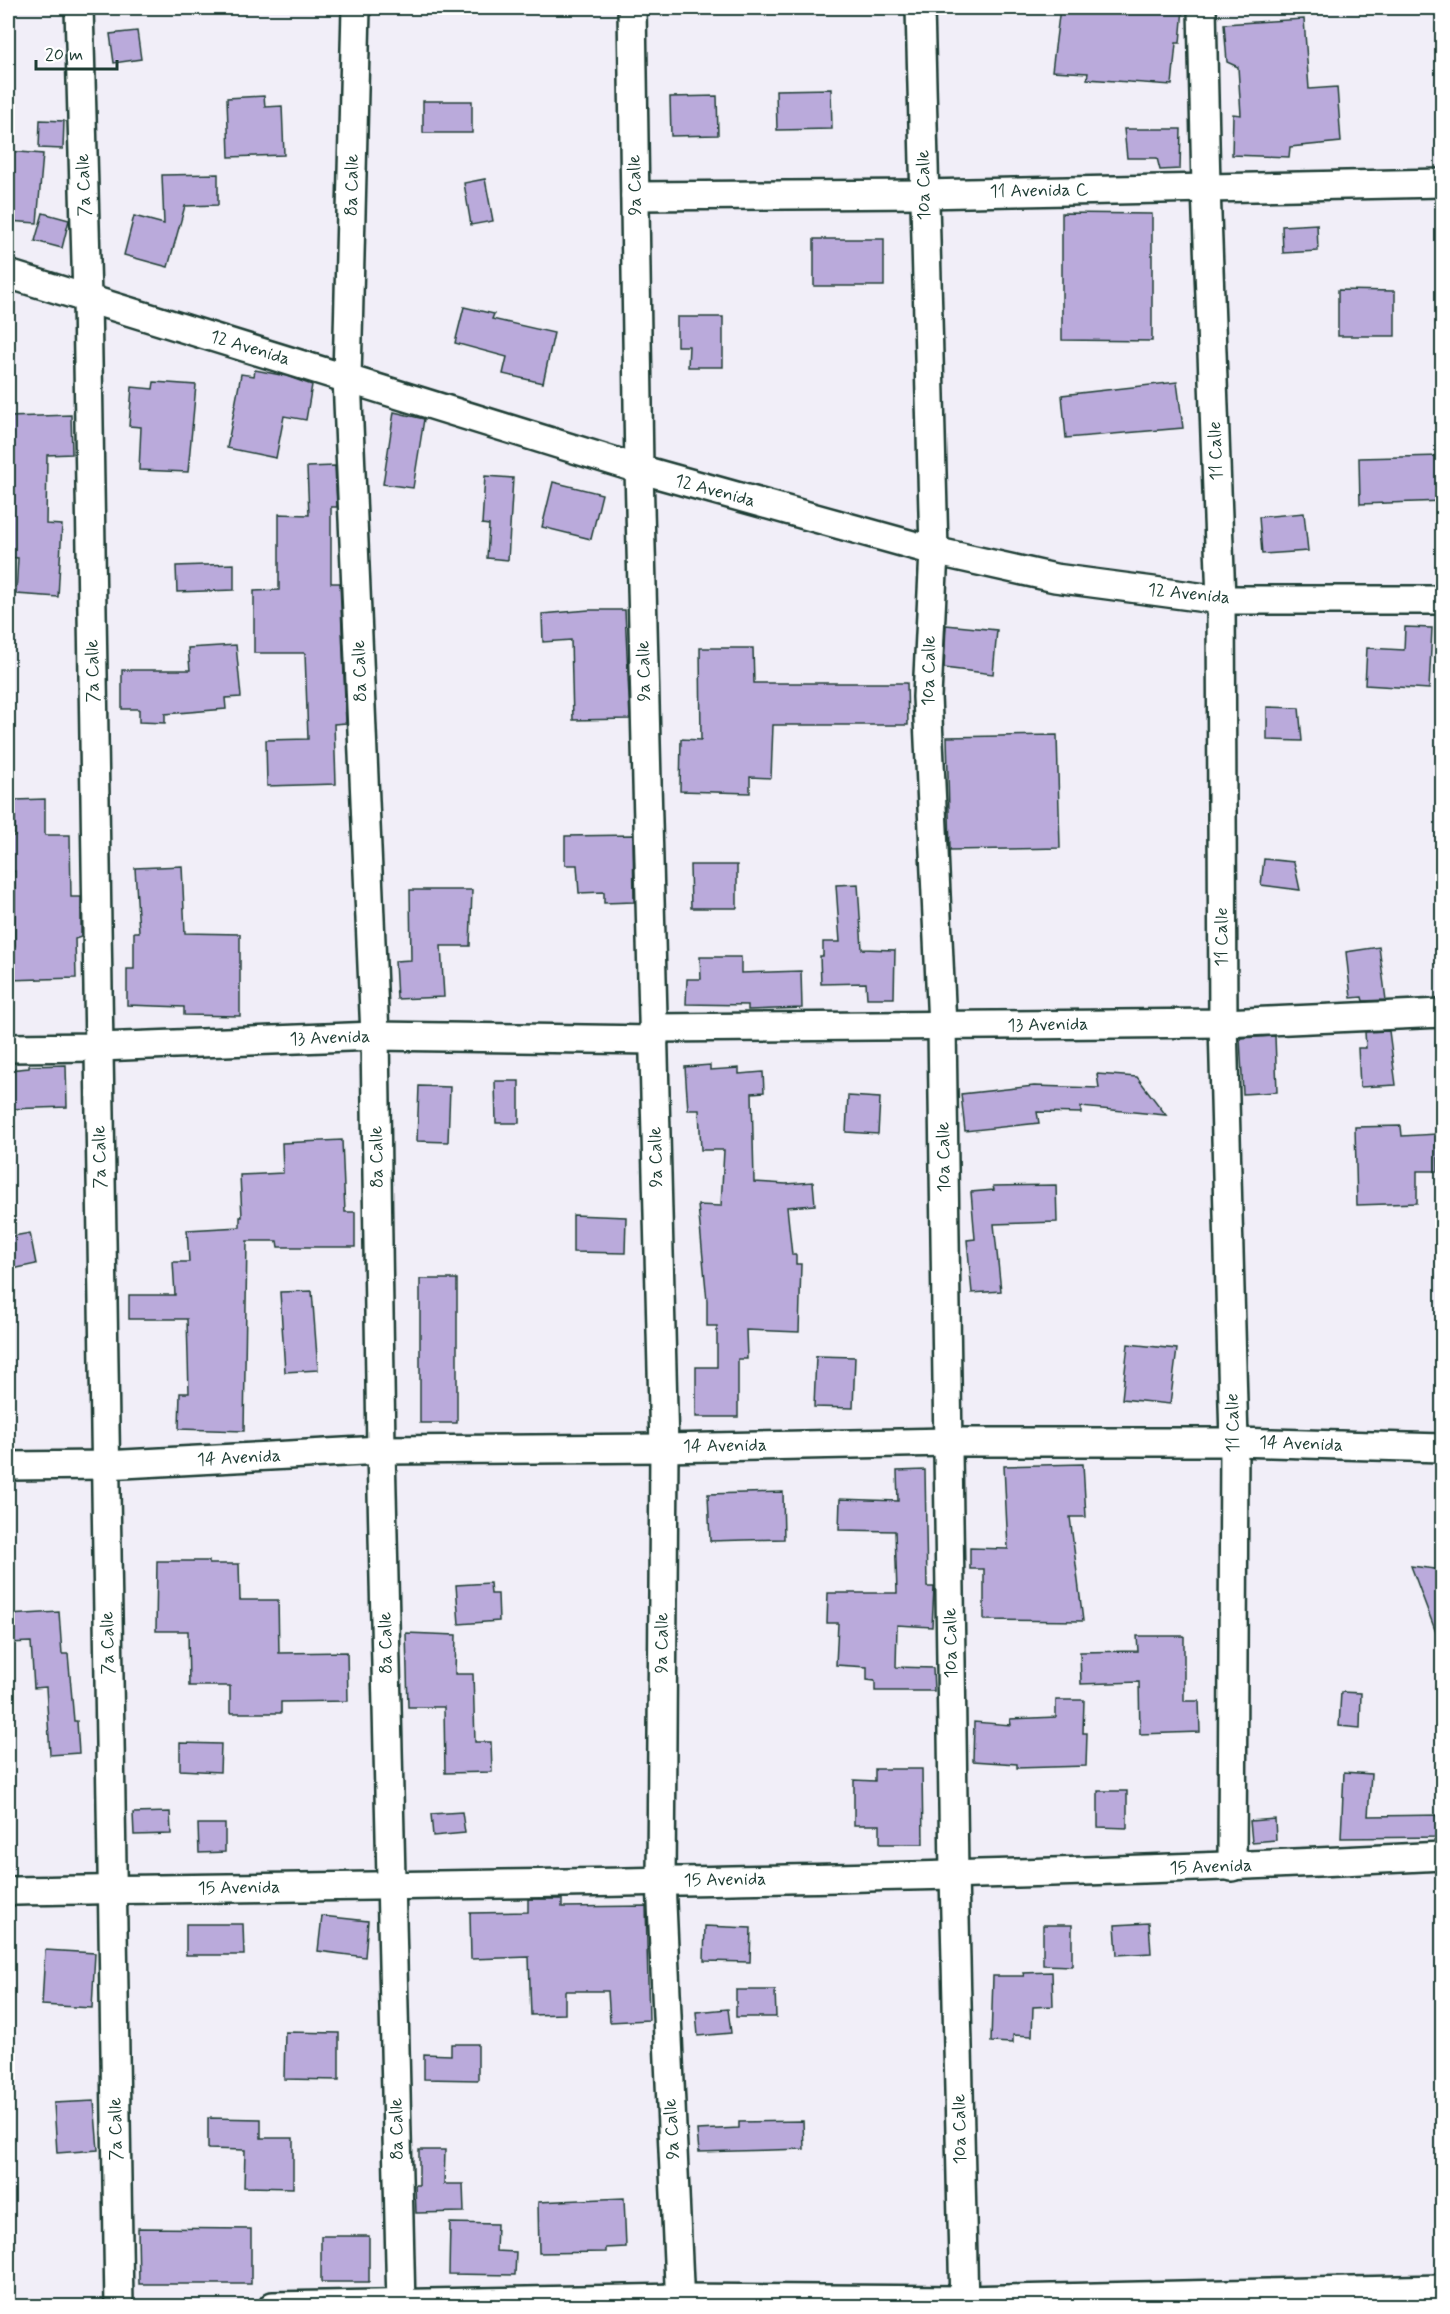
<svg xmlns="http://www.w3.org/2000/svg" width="1450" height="2314" viewBox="0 0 1450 2314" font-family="Mynerve,sans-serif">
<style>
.building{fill:#baaadb;stroke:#1f3d34;stroke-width:1.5}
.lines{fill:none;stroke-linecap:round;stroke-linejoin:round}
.minor-casing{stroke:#1f3d34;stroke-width:32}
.minor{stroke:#fff;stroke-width:27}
.labels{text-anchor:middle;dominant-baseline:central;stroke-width:4.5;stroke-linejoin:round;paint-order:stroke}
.street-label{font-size:18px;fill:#1f3d34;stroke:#fff}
</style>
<rect width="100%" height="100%" fill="#f1eef8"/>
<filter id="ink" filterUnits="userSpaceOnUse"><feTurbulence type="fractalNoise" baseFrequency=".0167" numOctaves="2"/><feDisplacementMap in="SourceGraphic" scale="12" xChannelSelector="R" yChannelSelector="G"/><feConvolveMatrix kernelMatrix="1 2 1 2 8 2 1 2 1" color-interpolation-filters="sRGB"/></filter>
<g filter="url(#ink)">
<g class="building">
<polygon points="1060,8 1183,8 1180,43 1176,43 1172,85 1087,79 1088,73 1052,71"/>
<polygon points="1304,19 1309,89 1337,87 1341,142 1290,147 1289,157 1232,155 1233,114 1241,115 1238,67 1227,62 1224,24"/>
<polygon points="137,31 141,59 114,63 110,34"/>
<polygon points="831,89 832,129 777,130 776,90"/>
<polygon points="264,96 265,107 282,106 284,155 229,157 227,98"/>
<polygon points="717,96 718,135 671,136 670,97"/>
<rect x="423" y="101" width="49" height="32"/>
<polygon points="40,120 64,121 63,149 39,148"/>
<polygon points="1124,129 1181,129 1180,169 1160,170 1157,158 1127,158"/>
<polygon points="8,151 43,154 37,223 8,221"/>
<polygon points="218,174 218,205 185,206 168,267 124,255 134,216 164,224 162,175"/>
<polygon points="485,179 493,221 471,225 464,183"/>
<polygon points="43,213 69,220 62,248 35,241"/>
<polygon points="1062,213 1152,214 1152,341 1062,340"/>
<polygon points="1317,224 1318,251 1283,253 1282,226"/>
<rect x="814" y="239" width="70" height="47"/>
<polygon points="1338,290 1395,291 1395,336 1338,336"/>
<polygon points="464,307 494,314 492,319 554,333 543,383 503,374 507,357 455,343"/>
<polygon points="677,317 723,317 723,367 688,367 689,346 677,346"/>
<polygon points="255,370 286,376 312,385 306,420 284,416 276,458 227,448 241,374 254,376"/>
<polygon points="154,382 196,385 188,472 139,470 141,427 129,426 132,387 153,389"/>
<polygon points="1177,382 1183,428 1066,438 1062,395"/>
<polygon points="394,412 424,419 413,488 383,484"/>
<polygon points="71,415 72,454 47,455 46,524 62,525 58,597 16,594 18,558 8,557 8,417"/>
<polygon points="1441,456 1443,501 1360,504 1359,458"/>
<polygon points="335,466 337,507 331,507 331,583 340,583 346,723 334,724 336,784 267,786 266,740 308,739 305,653 254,653 254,591 279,590 279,514 309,515 307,467"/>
<polygon points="485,476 513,478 508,560 487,558 489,525 482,524"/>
<polygon points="553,482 602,494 591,539 542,527"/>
<polygon points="1304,513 1308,551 1262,554 1259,517"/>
<polygon points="234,564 234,590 177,592 176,566"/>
<polygon points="589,610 625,610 630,719 573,720 571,640 543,642 542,614"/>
<polygon points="946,625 997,630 993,674 944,668"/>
<polygon points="1405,627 1432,628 1429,689 1365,685 1367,648 1404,650"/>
<polygon points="236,645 241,697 225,698 226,709 165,714 165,723 139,722 139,709 122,709 122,670 190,670 188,648"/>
<polygon points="700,648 753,648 754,683 907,683 908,725 773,725 771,778 750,777 750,793 680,791 681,739 701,740"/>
<polygon points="1267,707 1299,708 1302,741 1267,740"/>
<polygon points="1057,735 1060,848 950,850 947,737"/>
<polygon points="45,799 45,835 70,835 71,897 81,897 81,937 75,939 76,978 8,980 8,946 15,946 15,871 8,872 8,836 15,836 15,800"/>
<polygon points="633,835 634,902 604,903 604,892 579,893 577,865 565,865 565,836"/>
<polygon points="1264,859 1294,862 1300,890 1261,885"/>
<polygon points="690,865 737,865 737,908 691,908"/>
<polygon points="182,866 185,933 240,934 240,1016 184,1015 184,1007 127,1005 127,969 134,969 134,932 139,932 135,868"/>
<polygon points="858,884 862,949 895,950 894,998 867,998 866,983 821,984 820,956 823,956 823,942 840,942 836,885"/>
<polygon points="410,890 472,890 470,946 441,946 444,997 397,999 395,961 411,960"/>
<polygon points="1379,947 1386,1000 1363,1001 1362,997 1351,998 1346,952"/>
<polygon points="700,957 741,957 741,973 801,971 802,1008 748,1010 748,1005 686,1004 687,979 701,979"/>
<polygon points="1389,1031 1396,1085 1360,1087 1358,1048 1366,1048 1365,1032"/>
<polygon points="1275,1036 1277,1092 1243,1094 1240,1038"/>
<polygon points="66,1065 67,1107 8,1109 8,1070 29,1068 29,1066"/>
<polygon points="710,1065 710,1070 739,1068 739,1074 763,1072 764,1092 752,1093 754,1182 786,1184 813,1182 815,1205 787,1207 792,1255 796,1255 796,1264 801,1264 799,1332 746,1330 747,1359 738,1359 738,1417 696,1417 696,1367 717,1367 717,1326 707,1326 707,1301 698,1205 721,1206 724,1150 701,1150 699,1110 688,1110 685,1067"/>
<polygon points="1097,1074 1137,1077 1166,1115 1081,1107 1081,1113 1037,1112 1039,1123 965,1131 961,1094 1034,1086 1099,1088"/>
<polygon points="495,1081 519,1081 519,1123 496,1123"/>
<polygon points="419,1086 450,1087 448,1142 417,1141"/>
<polygon points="848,1096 880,1098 878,1134 846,1132"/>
<polygon points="1401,1126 1402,1136 1437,1134 1438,1171 1417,1171 1417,1203 1357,1205 1355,1127"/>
<polygon points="342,1140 345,1212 355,1212 355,1247 278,1247 277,1241 247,1241 244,1431 179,1429 180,1393 189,1393 187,1319 129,1319 129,1295 175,1295 173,1262 189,1262 187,1230 240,1227 240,1217 242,1217 240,1175 283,1173 282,1143"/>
<polygon points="1056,1185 1057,1222 994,1224 1001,1291 972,1293 967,1240 975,1239 971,1192 994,1190 993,1186"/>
<polygon points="573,1215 626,1217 625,1253 573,1252"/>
<polygon points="30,1233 36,1264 8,1270 8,1237"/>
<rect x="420" y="1279" width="37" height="144"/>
<polygon points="312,1291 318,1370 285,1372 280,1292"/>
<polygon points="1128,1344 1177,1349 1170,1404 1122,1399"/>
<polygon points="816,1356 855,1357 853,1408 814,1407"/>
<polygon points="1083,1464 1086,1517 1070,1517 1083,1621 984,1620 984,1569 970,1569 970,1548 1008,1549 1004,1466"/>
<polygon points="925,1470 927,1587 934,1587 932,1627 897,1625 896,1667 933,1668 934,1691 875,1691 875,1681 867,1680 867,1667 836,1665 838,1623 827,1623 828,1593 897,1593 895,1531 839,1530 840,1499 898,1501 897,1471"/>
<polygon points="783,1492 784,1539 710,1541 708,1494"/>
<polygon points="157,1561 209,1561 209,1564 239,1564 240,1600 278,1600 279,1653 347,1652 348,1701 281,1702 281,1713 230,1713 230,1686 189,1686 188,1631 156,1631"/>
<polygon points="1411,1566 1443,1570 1443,1642 1440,1643"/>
<polygon points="490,1583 491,1594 498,1594 499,1621 459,1624 456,1585"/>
<polygon points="59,1612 62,1654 68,1654 74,1721 77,1721 79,1753 50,1755 46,1687 34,1688 31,1642 8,1643 8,1615"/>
<polygon points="406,1633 456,1635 455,1674 473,1674 475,1742 491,1742 492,1772 445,1773 444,1707 408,1707"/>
<polygon points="1137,1636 1184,1636 1184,1701 1199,1701 1200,1732 1140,1734 1139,1682 1081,1684 1080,1652 1138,1651"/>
<polygon points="1341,1692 1361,1693 1360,1728 1339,1726"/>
<polygon points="1056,1700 1084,1700 1083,1733 1087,1733 1086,1766 1017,1768 1017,1764 973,1761 974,1722 1011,1725 1010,1719 1056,1717"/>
<polygon points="180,1743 221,1744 220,1772 180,1770"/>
<polygon points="875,1769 922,1769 923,1844 880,1844 880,1825 854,1825 854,1780 875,1781"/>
<polygon points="1344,1772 1371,1774 1368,1816 1443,1815 1443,1837 1341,1838"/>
<polygon points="1098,1791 1127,1791 1127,1828 1098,1827"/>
<polygon points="170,1812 171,1834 134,1835 133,1813"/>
<polygon points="462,1812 465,1833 433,1836 431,1814"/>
<polygon points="1275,1819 1276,1840 1252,1842 1250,1821"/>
<polygon points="198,1824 225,1824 225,1852 199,1853"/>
<polygon points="528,1899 562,1899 562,1907 646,1906 649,2020 610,2022 608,1991 565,1991 565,2014 531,2015 529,1957 471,1959 470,1913 528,1912"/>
<polygon points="322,1916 368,1921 365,1957 318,1951"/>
<polygon points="1149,1923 1151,1953 1117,1955 1115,1925"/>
<polygon points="186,1924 243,1924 244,1955 186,1955"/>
<polygon points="1043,1925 1072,1925 1072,1966 1043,1965"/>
<polygon points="705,1926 751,1928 750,1962 704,1961"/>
<polygon points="45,1950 95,1953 92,2008 42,2005"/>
<polygon points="1052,1972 1053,2006 1033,2007 1032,2036 1013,2035 1013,2043 991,2042 993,1976 1024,1976 1023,1973"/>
<polygon points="736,1990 775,1990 776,2017 736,2017"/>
<polygon points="728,2009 731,2033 698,2036 696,2012"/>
<polygon points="285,2032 339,2033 339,2080 284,2079"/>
<polygon points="451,2044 478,2044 478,2080 424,2079 424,2054 451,2055"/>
<polygon points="94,2101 98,2150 57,2153 54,2103"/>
<polygon points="208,2118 261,2119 261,2138 293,2138 293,2188 244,2187 245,2150 208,2149"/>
<polygon points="803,2121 804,2149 699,2152 697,2130 739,2128 739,2122"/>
<polygon points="419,2150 445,2150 444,2184 463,2184 464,2212 416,2213 415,2185 419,2185"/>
<polygon points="624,2198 626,2247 606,2248 606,2252 539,2253 538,2202"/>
<polygon points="450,2223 497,2224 496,2251 516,2252 515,2275 449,2274"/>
<polygon points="138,2228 251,2229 251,2284 139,2284"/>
<rect x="321" y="2236" width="48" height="46"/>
</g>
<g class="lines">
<defs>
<g id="minor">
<polyline points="79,8 87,298 119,2306"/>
<polyline points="356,8 347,378 375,1036 381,1450 401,2306"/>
<polyline points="632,8 639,469 664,1448 661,1881 680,2306"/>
<polyline points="920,8 934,551 927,697 942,1026 954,1874 964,2306"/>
<polyline points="1202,8 1206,187 1221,600 1223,1023 1234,1442 1232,1867"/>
<polyline points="635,196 924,194 1442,183"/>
<polyline points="8,274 639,469 934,551 1055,578 1221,600 1442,600"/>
<polyline points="653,1028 1223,1023 1442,1013"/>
<polyline points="8,1048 99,1047 375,1036 654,1040"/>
<polyline points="8,1466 105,1465 381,1450 664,1448 948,1442 1234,1442 1442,1448"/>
<path d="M8,1891C486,1884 965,1881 1442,1856"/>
<polyline points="273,2306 679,2298 964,2300 1442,2289"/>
</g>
</defs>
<use href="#minor" class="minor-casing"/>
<use href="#minor" class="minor"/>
</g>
</g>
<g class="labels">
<g class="street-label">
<text transform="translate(84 185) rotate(-92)">7a Calle</text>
<text transform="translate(352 185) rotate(-89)">8a Calle</text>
<text transform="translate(635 185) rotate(-91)">9a Calle</text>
<text transform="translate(924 185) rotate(-91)">10a Calle</text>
<text transform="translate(1039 191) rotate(-1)">11 Avenida C</text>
<text transform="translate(250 348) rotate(17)">12 Avenida</text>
<text transform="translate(1216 451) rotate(-92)">11 Calle</text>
<text transform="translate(715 491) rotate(15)">12 Avenida</text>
<text transform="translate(1189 594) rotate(6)">12 Avenida</text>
<text transform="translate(93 671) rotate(-91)">7a Calle</text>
<text transform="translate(360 671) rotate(-92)">8a Calle</text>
<text transform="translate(644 671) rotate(-91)">9a Calle</text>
<text transform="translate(929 671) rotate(-89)">10a Calle</text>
<text transform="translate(1222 937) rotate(-90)">11 Calle</text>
<text transform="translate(1048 1025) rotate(-1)">13 Avenida</text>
<text transform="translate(330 1038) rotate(-2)">13 Avenida</text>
<text transform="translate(100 1157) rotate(-91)">7a Calle</text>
<text transform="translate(377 1157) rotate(-91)">8a Calle</text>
<text transform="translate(656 1157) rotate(-91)">9a Calle</text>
<text transform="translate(944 1157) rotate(-91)">10a Calle</text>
<text transform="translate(1233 1423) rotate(-91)">11 Calle</text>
<text transform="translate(1301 1444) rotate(2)">14 Avenida</text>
<text transform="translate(725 1446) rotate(-1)">14 Avenida</text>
<text transform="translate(239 1458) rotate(-3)">14 Avenida</text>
<text transform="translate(108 1643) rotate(-91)">7a Calle</text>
<text transform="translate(386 1643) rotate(-91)">8a Calle</text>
<text transform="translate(662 1643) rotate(-90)">9a Calle</text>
<text transform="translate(951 1643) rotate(-91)">10a Calle</text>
<text transform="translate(1211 1867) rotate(-2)">15 Avenida</text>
<text transform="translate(725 1880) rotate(-1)">15 Avenida</text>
<text transform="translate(239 1888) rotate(-1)">15 Avenida</text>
<text transform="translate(116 2129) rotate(-91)">7a Calle</text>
<text transform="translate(397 2129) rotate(-91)">8a Calle</text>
<text transform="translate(672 2129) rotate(-93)">9a Calle</text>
<text transform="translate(960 2129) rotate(-91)">10a Calle</text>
</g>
</g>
<rect width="1450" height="2314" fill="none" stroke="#fff" stroke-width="30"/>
<rect x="15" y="15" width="1420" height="2284" fill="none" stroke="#1f3d34" stroke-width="2" filter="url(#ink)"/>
<path d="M36 60v9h81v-9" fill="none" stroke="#1f3d34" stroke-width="3"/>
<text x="45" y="60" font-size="18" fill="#1f3d34" stroke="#ffffff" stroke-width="4.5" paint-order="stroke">20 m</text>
</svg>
